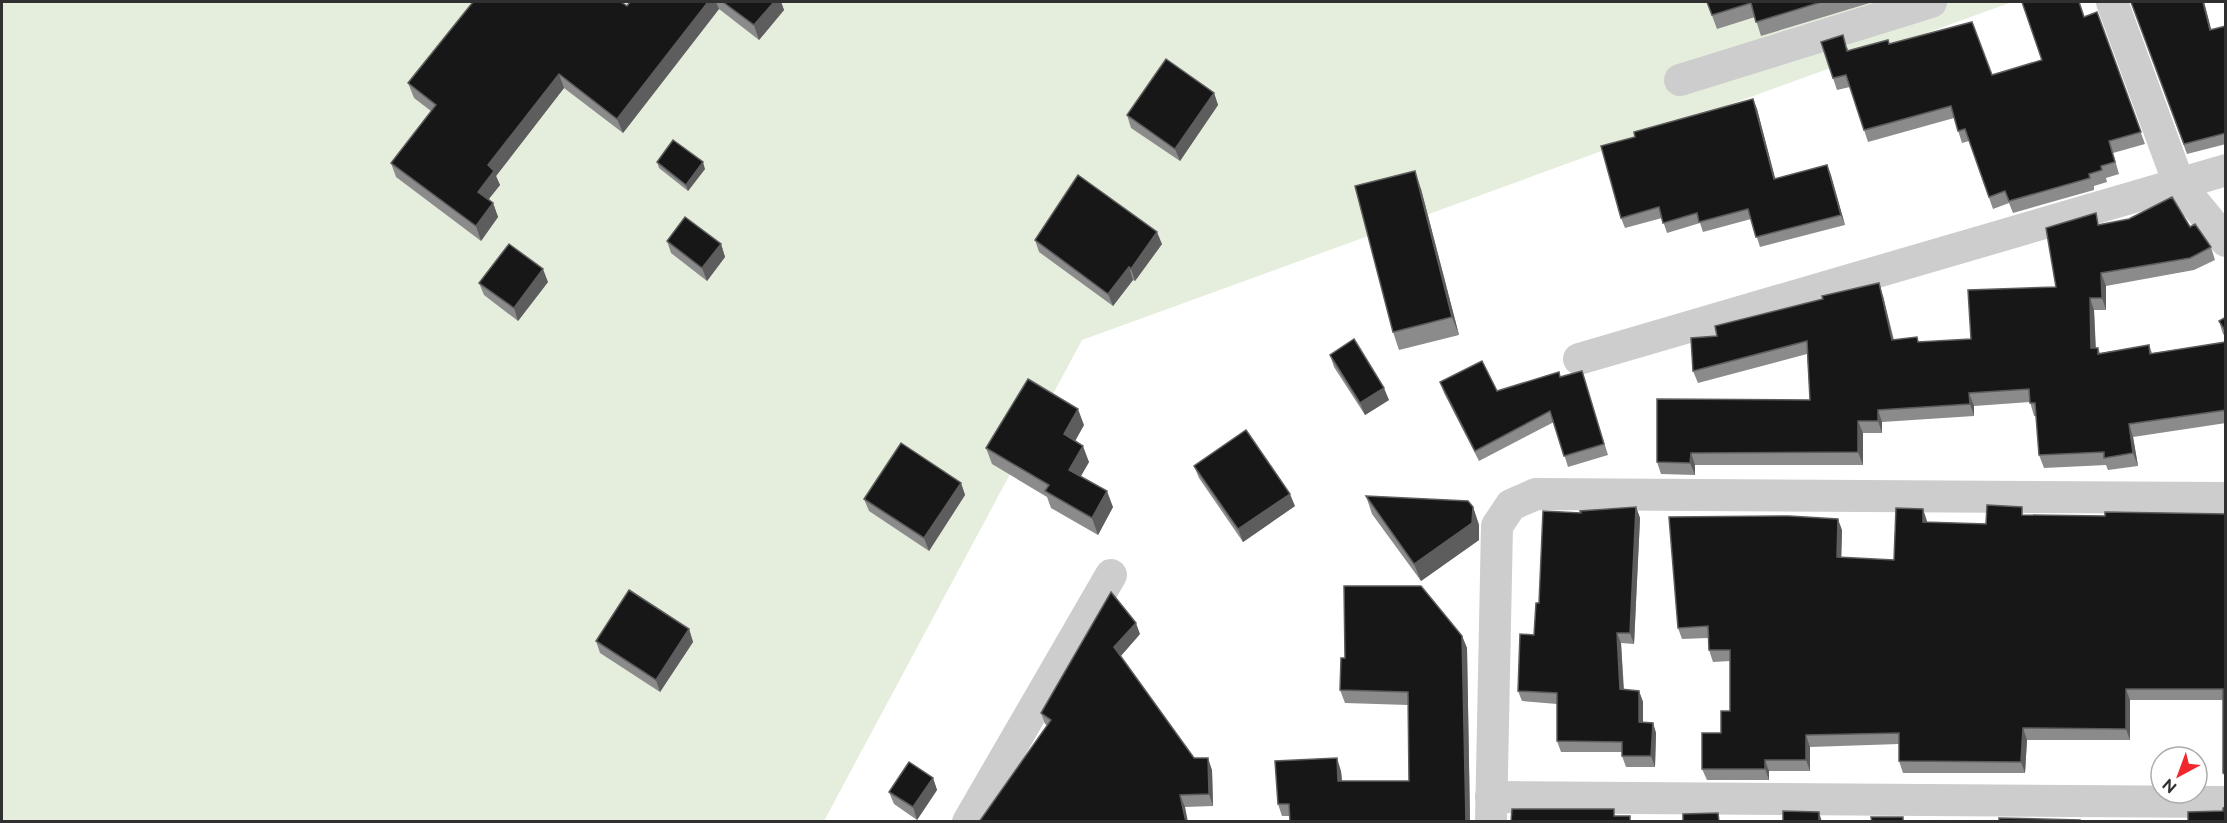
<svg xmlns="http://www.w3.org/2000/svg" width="2227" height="823" viewBox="0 0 2227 823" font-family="Raleway,sans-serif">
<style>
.green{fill:#e5eedd}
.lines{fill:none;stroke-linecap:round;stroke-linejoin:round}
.minor{stroke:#cdcdcd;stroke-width:32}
.wall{fill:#8b8b8b}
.shaded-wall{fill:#5d5d5d}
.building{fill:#171717;stroke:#5d5d5d;stroke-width:1.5}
</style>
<rect width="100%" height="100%" fill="#fff"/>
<polygon class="green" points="2,2 2012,2 1082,340 824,821 2,822"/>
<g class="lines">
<g class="minor">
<polyline points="2112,2 2179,184 2226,241"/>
<polyline points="1680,80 1931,2"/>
<polyline points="1579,359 2226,170"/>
<polyline points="1491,797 2226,802"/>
<polyline points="968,822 1111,575"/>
<polyline points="1491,822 1497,526 1511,505 1536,494 2226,498"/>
</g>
</g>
<g class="wall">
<polygon points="630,2 781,2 784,10 759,40 719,9 623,133 564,88 496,176 500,185 489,199 493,203 498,217 481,241 396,177 391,163 431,111 414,98 408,83 627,6"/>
<polygon points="1707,2 1873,2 1761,36 1755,17 1717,29"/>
<polygon points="2131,2 2204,2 2211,30 2226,26 2226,144 2187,154"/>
<polygon points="2097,12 2145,144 2113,153 2119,174 2106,178 2107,182 2094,186 2094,190 2013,213 2009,203 1993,209 1969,141 1962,143 1954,118 1868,142 1850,87 1837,90 1833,78 1848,47 1848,51 1890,44 1992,75 2042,60 2084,17"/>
<polygon points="1214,93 1218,105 1180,161 1131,128 1127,115"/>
<polygon points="1753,99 1757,109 1775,179 1827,165 1845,225 1760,247 1751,219 1703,232 1700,223 1667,233 1662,218 1625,228 1621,218 1635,137"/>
<polygon points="657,162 705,169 688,191 659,168"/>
<polygon points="1421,189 1459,335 1399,350 1393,332"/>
<polygon points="2100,225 2190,227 2211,247 2215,260 2194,270 2106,286 2106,310 2094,310 2096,348 2098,348 2100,353 2149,345 2152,353 2226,342 2226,423 2133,437 2138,466 2108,470 2106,465 2044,468 2039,455 2036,416 2034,416 2030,402 1974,406 1974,416 1882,422 1882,433 1863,433 1863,465 1695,465 1695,475 1661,474 1657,462 1810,400 1807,354 1698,383 1693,371 1717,336 1823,299 1883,296 1894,340 1919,342 1971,339 2056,287"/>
<polygon points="1035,240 1162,244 1135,281 1133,280 1113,306 1039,252"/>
<polygon points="667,241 721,244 725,257 707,281 671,253"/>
<polygon points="548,282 518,321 484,295 479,283"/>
<polygon points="2226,317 2226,337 2223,334 2219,321"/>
<polygon points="1330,355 1389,400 1365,415 1334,367"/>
<polygon points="1561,377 1585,381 1608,455 1568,467 1554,422 1479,461 1444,393 1440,382 1497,391"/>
<polygon points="1084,425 1075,441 1089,462 1081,476 1113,507 1098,535 1051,508 1047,497 992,464 986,448"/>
<polygon points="1194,466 1295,506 1243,542 1199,478"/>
<polygon points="961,483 965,495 929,551 869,511 864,499"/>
<polygon points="1366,496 1473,507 1479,525 1479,540 1421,581 1372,514"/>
<polygon points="1636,507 1640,518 1634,644 1621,643 1624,689 1639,691 1643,702 1643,722 1653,723 1656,733 1655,767 1626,767 1622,756 1622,752 1561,752 1557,741 1557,704 1522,701 1518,691 1534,635 1539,603 1581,513"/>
<polygon points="2226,514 2226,780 2223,773 2223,700 2130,700 2130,740 2027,740 2025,773 1903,773 1899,761 1899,744 1810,747 1810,771 1769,771 1769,780 1707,780 1702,769 1721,733 1730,711 1730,661 1713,662 1709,650 1708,638 1682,639 1678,628 1842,530 1841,558 1894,560 1927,521 1927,522 1986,524 2025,515 2105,516"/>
<polygon points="689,629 693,642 660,692 600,653 596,641"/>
<polygon points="1140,634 1121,656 1194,758 1212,770 1213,806 1185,807 1045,724 1041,713"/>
<polygon points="1462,636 1467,648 1470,822 1290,822 1290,816 1282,816 1278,804 1341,771 1342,781 1409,781 1408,705 1345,703 1340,690 1345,658"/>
<polygon points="933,778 937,790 917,820 894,804 889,792"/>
</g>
<g class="shaded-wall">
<polygon points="708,2 716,2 719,9 623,133 617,119"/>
<polygon points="774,2 781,2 784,10 759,40 754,25"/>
<polygon points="2203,2 2204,2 2214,40 2210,30"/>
<polygon points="559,74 564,88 496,176 500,185 483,206 478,192 488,165"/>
<polygon points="1214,93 1218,105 1180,161 1175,149"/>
<polygon points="1753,99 1757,109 1778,189 1774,179"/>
<polygon points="703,162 705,169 688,191 686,185"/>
<polygon points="1827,165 1831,175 1845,225 1841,215"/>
<polygon points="1415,171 1421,189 1459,335 1452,317"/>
<polygon points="493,203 498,217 481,241 476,226"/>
<polygon points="1157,232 1162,244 1135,281 1131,269"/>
<polygon points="721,244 725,257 707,281 702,268"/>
<polygon points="1129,267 1133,280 1113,306 1108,294"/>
<polygon points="543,269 548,282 518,321 514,308"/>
<polygon points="2101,273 2106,286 2106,310 2102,298"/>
<polygon points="1879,283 1883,296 1896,352 1892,340"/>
<polygon points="2090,298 2094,310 2096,361 2091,348"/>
<polygon points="1384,388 1389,400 1365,415 1360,403"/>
<polygon points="1969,393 1974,406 1974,416 1970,404"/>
<polygon points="1078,409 1084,425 1070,450 1064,434"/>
<polygon points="1878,410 1882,422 1882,433 1878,421"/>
<polygon points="1858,421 1863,433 1863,465 1858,452"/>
<polygon points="2129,424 2133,437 2138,466 2133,453"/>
<polygon points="1083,446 1089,462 1075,486 1069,470"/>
<polygon points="1691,453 1695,465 1695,475 1690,463"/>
<polygon points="961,483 965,495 929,551 924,538"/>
<polygon points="1107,491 1113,507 1098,535 1092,518"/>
<polygon points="1290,494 1295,506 1243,542 1238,529"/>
<polygon points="1473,507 1479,525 1479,540 1421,581 1414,564"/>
<polygon points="1636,507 1640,518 1634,644 1630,633"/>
<polygon points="1923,509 1927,521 1927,533 1923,522"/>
<polygon points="1838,519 1842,530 1841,569 1837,557"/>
<polygon points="1136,623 1140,634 1118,659 1114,647"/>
<polygon points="689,629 693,642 660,692 656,680"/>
<polygon points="1617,633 1621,643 1624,699 1620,689"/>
<polygon points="1462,636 1467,648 1470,822 1466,822"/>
<polygon points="2126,689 2130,700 2130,740 2126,729"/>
<polygon points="1639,691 1643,702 1643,733 1639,722"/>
<polygon points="1653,723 1656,733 1655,767 1651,756"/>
<polygon points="2023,728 2027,740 2025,773 2021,762"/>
<polygon points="1806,735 1810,747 1810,771 1806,760"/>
<polygon points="1208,758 1212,770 1213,806 1209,794"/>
<polygon points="1337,758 1341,771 1343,794 1338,781"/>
<polygon points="1765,760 1769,771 1769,780 1765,769"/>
<polygon points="933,778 937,790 917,820 913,807"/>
<polygon points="1180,795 1185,807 1188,822 1186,822"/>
<polygon points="1819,812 1822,822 1819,822"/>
</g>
<g class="building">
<polygon points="473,2 621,2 627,6 630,2 708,2 617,119 559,74 488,165 494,171 478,192 493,203 476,226 391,163 436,105 408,83"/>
<polygon points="723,2 774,2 754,25"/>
<polygon points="1707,2 1821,2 1756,22 1751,3 1712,15"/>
<polygon points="2022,2 2079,2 2084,17 2097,12 2141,132 2109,141 2115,162 2101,166 2102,170 2089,174 2090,178 2009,201 2005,191 1989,197 1965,129 1958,131 1951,106 1864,130 1846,75 1833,78 1821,42 1843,35 1847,51 1888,40 1889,44 1972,22 1992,75 2042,60"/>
<polygon points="2131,2 2203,2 2210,30 2226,26 2226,133 2184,144"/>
<polygon points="1166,59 1214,93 1175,149 1127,115"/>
<polygon points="1753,99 1774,179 1827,165 1841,215 1756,237 1748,209 1699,222 1697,213 1663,223 1659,207 1621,218 1601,146 1635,137 1634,132"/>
<polygon points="673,140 703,162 686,185 657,162"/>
<polygon points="1415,171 1452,317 1393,332 1355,186"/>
<polygon points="1078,175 1157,232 1131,269 1129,267 1108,294 1035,240"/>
<polygon points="2172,197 2190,227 2195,224 2211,247 2190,258 2101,273 2102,298 2090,298 2091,348 2098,348 2098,354 2149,345 2150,354 2226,342 2226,410 2129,424 2133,453 2104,458 2104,452 2039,455 2035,403 2030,403 2029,389 1969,393 1970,404 1878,410 1878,421 1858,421 1858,452 1691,453 1690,463 1657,462 1657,399 1810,400 1807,341 1693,371 1691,338 1717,336 1715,326 1823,299 1822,296 1879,283 1892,340 1917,337 1918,342 1971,339 1968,290 2056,287 2046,228 2096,213 2098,225 2129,219"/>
<polygon points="685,217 721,244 702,268 667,241"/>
<polygon points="509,244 543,269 514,308 479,283"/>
<polygon points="2226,317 2226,332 2219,321"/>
<polygon points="1354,339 1384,388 1360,403 1330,355"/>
<polygon points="1482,361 1497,391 1559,372 1560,377 1582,371 1604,444 1564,456 1550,411 1475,451 1440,382"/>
<polygon points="1028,379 1078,409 1064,434 1083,446 1069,470 1107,491 1092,518 1045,491 1049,485 986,448"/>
<polygon points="1246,430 1290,494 1238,529 1194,466"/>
<polygon points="901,443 961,483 924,538 864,499"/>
<polygon points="1366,496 1468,501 1473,507 1472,523 1414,564"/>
<polygon points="1987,505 2022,507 2022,515 2105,516 2105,512 2226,514 2226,774 2223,773 2223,689 2126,689 2126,729 2023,728 2021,762 1899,761 1899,733 1806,735 1806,760 1765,760 1765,769 1702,769 1702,733 1721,733 1721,711 1730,711 1730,650 1709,650 1708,626 1678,628 1669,517 1789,516 1838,519 1837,557 1894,560 1896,508 1923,509 1923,522 1986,524"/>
<polygon points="1636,507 1630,633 1617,633 1620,689 1639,691 1639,722 1653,723 1651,756 1622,756 1622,742 1557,741 1557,693 1518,691 1520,634 1534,635 1536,603 1539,603 1543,511 1581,513 1580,511"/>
<polygon points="1344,586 1421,586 1462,636 1466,822 1290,822 1289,804 1278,804 1275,761 1337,758 1338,781 1409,781 1408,692 1340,690 1341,658 1345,658"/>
<polygon points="629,590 689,629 656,680 596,641"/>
<polygon points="1111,592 1136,623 1114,647 1194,758 1208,758 1209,794 1180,795 1186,822 979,822 1051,720 1041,713"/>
<polygon points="909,762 933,778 913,807 889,792"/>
<polygon points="2226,807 2226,822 2188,822 2188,812 2223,811 2223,808"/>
<polygon points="1512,809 1614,809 1614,816 1630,816 1630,822 1511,822"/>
<polygon points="1783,811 1819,812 1819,822 1783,822"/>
<polygon points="1718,813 1719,822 1683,822 1683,814"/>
<polygon points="1871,817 1903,817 1903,822 1872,822"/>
<polygon points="1999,818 2080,820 2080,822 1999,822"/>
</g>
<rect width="2227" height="823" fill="none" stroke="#303030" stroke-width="6"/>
<g transform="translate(2179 775) rotate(221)"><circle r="28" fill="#ffffff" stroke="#acacac" stroke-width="1.5"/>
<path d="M0-4.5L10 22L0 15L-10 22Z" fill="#f2272e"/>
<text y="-9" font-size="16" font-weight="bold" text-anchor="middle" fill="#303030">N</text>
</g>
</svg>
